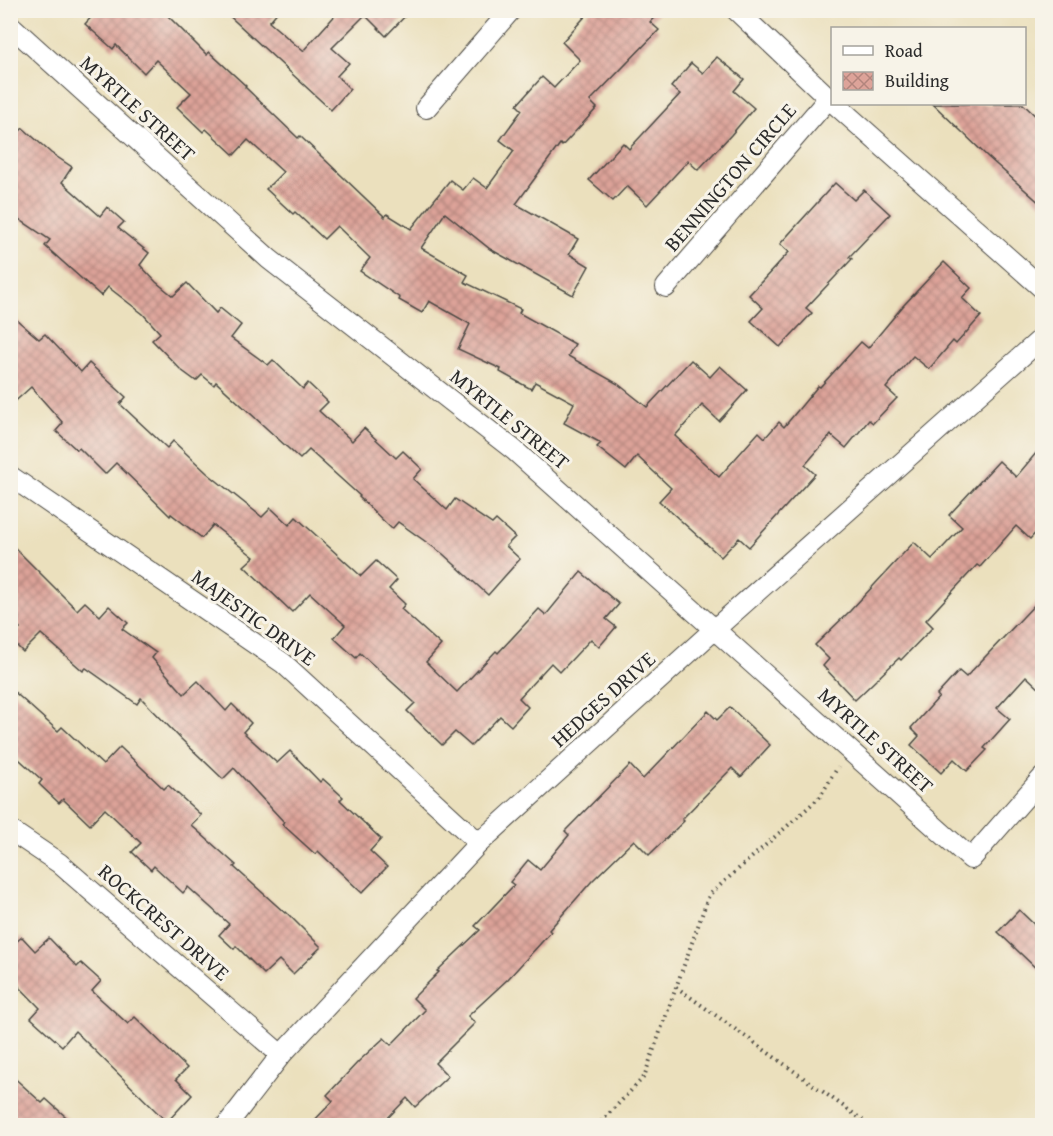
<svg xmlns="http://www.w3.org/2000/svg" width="1053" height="1136" viewBox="0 0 1053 1136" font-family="'Gentium Book Plus',serif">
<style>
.building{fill:url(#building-cross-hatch)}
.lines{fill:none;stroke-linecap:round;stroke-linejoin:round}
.minor-casing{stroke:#484641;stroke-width:22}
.path{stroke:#484641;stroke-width:4;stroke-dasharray:1.5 4.5;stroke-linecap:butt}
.minor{stroke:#fff;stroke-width:20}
.labels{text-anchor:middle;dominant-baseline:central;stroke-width:6;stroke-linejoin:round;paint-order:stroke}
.street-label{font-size:21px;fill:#2b2b2b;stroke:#f7f3e8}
</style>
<defs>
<pattern id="building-cross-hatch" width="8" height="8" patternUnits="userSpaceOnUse" patternTransform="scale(1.5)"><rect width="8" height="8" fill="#dda399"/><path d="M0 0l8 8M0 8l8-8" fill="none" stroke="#b3857d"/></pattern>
</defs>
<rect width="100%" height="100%" fill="#f7f3e8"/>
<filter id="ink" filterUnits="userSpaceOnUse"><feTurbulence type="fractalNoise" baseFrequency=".0167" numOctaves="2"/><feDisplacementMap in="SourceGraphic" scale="12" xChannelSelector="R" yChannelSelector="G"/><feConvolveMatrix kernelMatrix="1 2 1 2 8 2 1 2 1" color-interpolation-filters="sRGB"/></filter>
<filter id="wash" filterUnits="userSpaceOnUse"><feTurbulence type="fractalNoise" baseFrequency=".008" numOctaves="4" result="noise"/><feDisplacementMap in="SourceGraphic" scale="24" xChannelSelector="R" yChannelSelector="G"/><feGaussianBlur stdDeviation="1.35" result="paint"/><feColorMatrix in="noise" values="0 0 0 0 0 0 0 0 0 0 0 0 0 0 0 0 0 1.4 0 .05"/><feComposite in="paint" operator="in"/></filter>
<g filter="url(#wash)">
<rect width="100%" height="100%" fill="#ebe0bd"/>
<g id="blocks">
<g class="building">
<polygon points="98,10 162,10 207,55 209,52 246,86 245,87 298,138 300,136 385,217 387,214 411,229 450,180 463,190 473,178 487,188 514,151 500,140 522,110 517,105 542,77 554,88 580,60 562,42 591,10 661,10 650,22 659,30 590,101 597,108 562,146 560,144 516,204 578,239 569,254 589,266 573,295 490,249 445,213 421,248 468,275 464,282 521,309 519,313 575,344 568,356 618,384 647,407 691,360 710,377 720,366 747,390 719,421 702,405 675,436 719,477 759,432 765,438 779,422 784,427 818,386 820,387 861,342 868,348 903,306 944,262 971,288 962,298 981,316 956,344 953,341 929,369 913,356 886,388 897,398 873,423 869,420 846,448 831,435 805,465 815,474 749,547 739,538 721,557 659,501 671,488 637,456 626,470 597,447 601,443 564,423 574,403 535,382 531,389 500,372 501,369 458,349 470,324 429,301 422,313 399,300 400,298 360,271 370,258 337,226 324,239 295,212 293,214 266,189 283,172 248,140 234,155 206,129 203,132 177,107 191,93 156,60 144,73 116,45 113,49 85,24"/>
<polygon points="223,10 279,10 269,22 303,51 340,10 411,10 386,36 365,15 332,48 349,63 337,76 350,89 331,110"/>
<polygon points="717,57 744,79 734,91 754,108 731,135 698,170 688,161 647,205 627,186 613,201 589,180 623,143 629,149 680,94 671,87 691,63 703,73"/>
<polygon points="933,104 1023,104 1042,122 1042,205 988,157"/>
<polygon points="23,128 51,153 72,167 62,182 100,216 107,207 124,222 118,228 149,253 140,265 156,282 173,296 187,283 216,313 220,308 241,325 231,338 268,365 273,360 303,389 308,383 328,402 319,411 352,441 364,428 396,458 403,451 422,469 413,479 447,510 455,499 492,524 496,520 515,537 506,546 520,559 488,595 443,554 398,522 392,529 359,497 360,496 309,450 300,459 216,382 214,385 202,375 196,381 181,370 152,340 160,333 143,314 108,287 101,296 45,246 50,240 10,213 10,141"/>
<polygon points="835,183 854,200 864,190 890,214 849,257 852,259 806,308 812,313 780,347 751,321 763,308 749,295 789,252 780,244"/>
<polygon points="10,314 39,339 45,334 81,372 89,363 126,397 120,404 167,448 173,441 207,473 262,517 271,508 289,525 296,517 361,576 376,561 397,580 389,589 405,604 401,609 441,645 426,662 457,692 496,651 498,653 539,609 546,615 581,572 619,604 606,619 616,627 599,647 591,639 560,672 551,663 519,698 528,707 511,726 500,716 471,746 455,732 442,745 407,711 415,703 360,653 356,658 334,638 345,625 310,593 292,612 244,566 254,557 213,525 202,538 171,514 170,516 116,463 105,474 79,448 77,450 56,431 63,423 31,387 10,406"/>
<polygon points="1042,446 1042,526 1030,539 1016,526 980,567 977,565 926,620 933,627 901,660 899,658 855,700 823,666 829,659 815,645 850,611 914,542 932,559 962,527 949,515 999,461 1016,477"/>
<polygon points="10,543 77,610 85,602 100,616 109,606 128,623 122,629 156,653 152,658 184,694 198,681 226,711 232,704 251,723 243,732 277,763 290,751 320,782 323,779 343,797 340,800 381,839 370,851 387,867 362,893 318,851 315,854 282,824 284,822 234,768 223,779 180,738 141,698 137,704 86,668 83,671 41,634 23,652 10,639 20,628 10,618"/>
<polygon points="1042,597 1042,691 1026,676 997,708 1010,719 984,748 987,750 967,771 954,759 941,773 911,745 919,736 911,728 939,697 937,695 959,671 966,677"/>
<polygon points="10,688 58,731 62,727 103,765 120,747 164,789 168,785 201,815 191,825 236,865 234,867 285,913 286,912 321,947 293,974 279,960 264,974 236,946 234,949 219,935 229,924 188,887 183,893 154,866 151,870 132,852 141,843 105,809 90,825 63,799 59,803 39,784 42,780 10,751"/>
<polygon points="730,707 770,745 741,777 732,768 682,819 684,821 649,855 634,840 592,881 549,930 551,932 508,979 468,1016 475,1023 435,1063 448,1076 415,1107 407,1098 381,1125 310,1125 333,1101 327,1095 359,1061 384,1038 391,1045 425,1010 413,998 439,972 437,971 480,930 475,926 514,885 510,882 528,860 540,870 569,835 565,831 630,765 643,779 708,711 717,720"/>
<polygon points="1019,910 1042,932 1042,974 998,932"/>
<polygon points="22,937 35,951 49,938 77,967 81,963 101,981 92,991 128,1024 135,1017 187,1068 176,1079 192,1095 167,1122 75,1031 62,1046 31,1018 40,1008 10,977 10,947"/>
<polygon points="10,1074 42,1103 46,1099 75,1125 10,1125"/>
</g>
</g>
</g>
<g filter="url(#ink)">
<use href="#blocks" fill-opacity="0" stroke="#484641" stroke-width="1.5"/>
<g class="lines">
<defs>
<g id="minor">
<polyline points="736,10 832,101"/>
<polyline points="10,25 269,259 514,450 971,859 1042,778"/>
<polyline points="835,104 1042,288"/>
<polyline points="426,108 511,10"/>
<polyline points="666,287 829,98"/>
<polyline points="10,476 283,663 479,843"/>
<polyline points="10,830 59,863 281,1055"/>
<polyline points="226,1126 281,1055 479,843 716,628 1042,338"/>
</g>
</defs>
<use href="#minor" class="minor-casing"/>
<g class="path">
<polyline points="676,987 871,1126"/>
<polyline points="597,1126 644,1077 709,895 819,798 838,767"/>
</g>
<use href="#minor" class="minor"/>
</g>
</g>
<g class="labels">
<g class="street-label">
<text transform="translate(138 108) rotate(42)">MYRTLE STREET</text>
<text transform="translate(730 177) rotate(-49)">BENNINGTON CIRCLE</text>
<text transform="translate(510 419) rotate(39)">MYRTLE STREET</text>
<text transform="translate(254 617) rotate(36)">MAJESTIC DRIVE</text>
<text transform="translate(603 699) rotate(-42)">HEDGES DRIVE</text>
<text transform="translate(876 740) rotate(42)">MYRTLE STREET</text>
<text transform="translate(164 922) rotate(41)">ROCKCREST DRIVE</text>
</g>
</g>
<rect width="1053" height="1136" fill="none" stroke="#f7f3e8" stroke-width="36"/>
<rect x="831" y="27" width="195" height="78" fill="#f7f3e8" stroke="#a5a39c" stroke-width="1.5"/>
<rect x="843" y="46" width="30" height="9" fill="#ffffff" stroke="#a5a39c" stroke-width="1.5"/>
<text x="885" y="57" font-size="18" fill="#2b2b2b">Road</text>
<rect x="843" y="72" width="30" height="18" fill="url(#building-cross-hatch)" stroke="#a5a39c" stroke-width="1.5"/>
<text x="885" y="87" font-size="18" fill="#2b2b2b">Building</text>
</svg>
